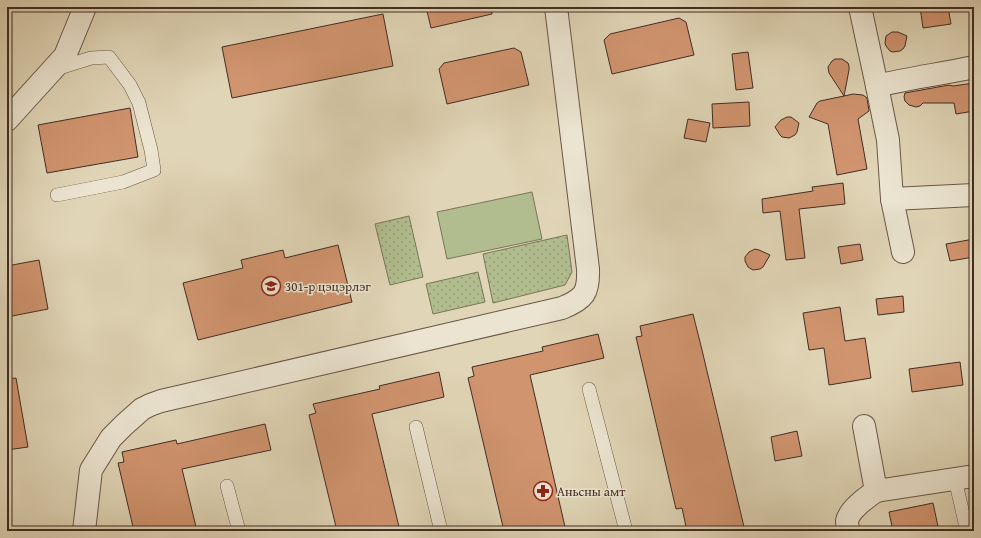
<svg xmlns="http://www.w3.org/2000/svg" width="981" height="538" viewBox="0 0 981 538" font-family="'Gentium Book Plus',serif">
<style>
.grass{fill:url(#grass-dots);stroke:#7a755a}
.pitch{fill:#b1bd8f;stroke:#7a755a}
.building{fill:#d0946f;stroke:#422d24}
.lines{fill:none;stroke-linecap:round;stroke-linejoin:round}
.lane-casing{stroke:#6a5748;stroke-width:14}
.street-casing{stroke:#6a5748;stroke-width:24}
.lane{stroke:#ebe4d0;stroke-width:13}
.street{stroke:#ebe4d0;stroke-width:22}
.labels{text-anchor:middle;dominant-baseline:central;stroke-width:3;stroke-linejoin:round;paint-order:stroke}
.poi-label{font-size:13px;fill:#422d24;stroke:#ebe4d0;text-anchor:start}
</style>
<defs>
<pattern id="grass-dots" width="8" height="8" patternUnits="userSpaceOnUse"><rect width="8" height="8" fill="#b1bd8f"/><path d="M2 2h.1M6 6h.1" fill="none" stroke="#929a75" stroke-width="1.8" stroke-linecap="round"/></pattern>
</defs>
<rect width="100%" height="100%" fill="#e0d5b6"/>
<filter id="stains"><feTurbulence type="fractalNoise" baseFrequency=".005" numOctaves="4"/><feColorMatrix values="0 0 0 0 .2 0 0 0 0 .09 0 0 0 0 .02 0 0 0 .5 -.17"/></filter>
<radialGradient id="worn" r=".72"><stop offset=".6" stop-color="#630" stop-opacity="0"/><stop offset="1" stop-color="#630" stop-opacity=".3"/></radialGradient>
<g class="grass">
<polygon points="409,216 423,277 390,285 375,224"/>
<polygon points="567,235 572,272 565,285 493,303 483,254"/>
<polygon points="478,272 485,302 433,314 426,284"/>
</g>
<polygon class="pitch" points="532,192 542,239 447,259 437,212"/>
<g class="building">
<polygon points="426,7 491,7 492,14 431,28"/>
<polygon points="920,7 948,7 951,24 923,28"/>
<polygon points="383,14 393,66 232,98 222,47"/>
<polygon points="679,18 686,22 694,55 612,74 604,40 610,34"/>
<polygon points="892,32 898,32 907,36 905,46 903,49 900,51 893,52 890,51 886,46 885,43 886,36"/>
<polygon points="514,48 521,52 529,85 447,104 439,69 444,63"/>
<polygon points="748,52 753,88 736,90 732,54"/>
<polygon points="835,59 842,59 848,63 849,66 849,70 844,96 853,94 863,95 867,98 869,111 858,119 867,169 837,175 828,124 809,117 817,103 820,101 844,96 829,73 828,67 832,61"/>
<polygon points="974,83 974,111 956,114 954,103 923,103 920,106 916,107 909,105 905,101 904,97 905,93 949,85 953,86"/>
<polygon points="749,102 750,126 713,128 712,104"/>
<polygon points="130,108 138,157 47,173 38,125"/>
<polygon points="787,117 791,117 799,123 797,132 795,135 789,138 782,137 780,135 775,127 781,120"/>
<polygon points="688,119 710,123 706,142 684,138"/>
<polygon points="843,183 845,204 799,209 805,258 786,260 780,211 763,213 762,199 813,191 812,187"/>
<polygon points="974,239 974,257 950,261 946,244"/>
<polygon points="860,244 863,260 841,264 838,247"/>
<polygon points="338,245 352,302 198,340 183,283 243,268 241,260 283,250 285,258"/>
<polygon points="755,249 759,250 770,255 763,267 760,269 753,270 748,267 745,261 745,257 749,252"/>
<polygon points="39,260 48,309 7,317 7,266"/>
<polygon points="903,296 904,312 878,315 876,299"/>
<polygon points="840,307 845,341 865,338 871,378 829,385 824,348 809,350 803,313"/>
<polygon points="693,314 702,350 745,531 687,531 682,508 676,509 636,337 642,336 640,326"/>
<polygon points="598,334 604,358 530,375 566,531 504,531 468,378 474,376 472,367 543,351 542,347"/>
<polygon points="960,362 963,385 912,392 909,369"/>
<polygon points="439,372 444,397 372,414 400,531 337,531 309,415 316,413 313,404 380,389 379,386"/>
<polygon points="16,378 28,447 7,450 7,379"/>
<polygon points="265,424 271,450 182,469 197,531 134,531 118,463 124,462 122,452 176,440 177,444"/>
<polygon points="797,431 802,456 775,461 771,437"/>
<polygon points="933,503 939,531 893,531 889,512"/>
</g>
<g class="lines">
<defs>
<g id="lane">
<polyline points="56,69 91,58 109,57 130,85 139,103 151,150 154,170 123,182 57,195"/>
<polyline points="589,389 626,531"/>
<polyline points="416,427 441,531"/>
<polyline points="955,479 967,531"/>
<polyline points="227,486 239,531"/>
</g>
<g id="street">
<polyline points="860,7 877,86 888,140 892,199 903,252"/>
<path d="M877,86C909,78 942,74 974,67"/>
<polyline points="7,120 65,56 85,7"/>
<polyline points="892,199 974,195"/>
<polyline points="864,426 876,491 974,476"/>
<path d="M84,531L91,470L111,438L124,425L142,409L150,405L161,401L562,308C584,299 589,293 588,269L556,7"/>
<path d="M848,531C848,528 847,524 847,521C849,510 867,497 876,491"/>
</g>
</defs>
<use href="#lane" class="lane-casing"/>
<use href="#street" class="street-casing"/>
<use href="#lane" class="lane"/>
<use href="#street" class="street"/>
</g>
<defs>
<symbol id="school-ring" viewBox="-11 -11 22 22"><circle r="9.5" fill="#ebe4d0" stroke="#8f2418" stroke-width="1.5"/><path d="M0-5L7-2L0 1L-7-2ZM-4 1L0 2.5L4 1V4Q0 6-4 4Z" fill="#8f2418"/></symbol>
<symbol id="pharmacy-ring" viewBox="-11 -11 22 22"><circle r="9.5" fill="#ebe4d0" stroke="#8f2418" stroke-width="1.5"/><path d="M-2-6h4v4h4v4h-4v4h-4v-4h-4v-4h4Z" fill="#8f2418"/></symbol>
</defs>
<g fill-rule="evenodd">
<use href="#school-ring" x="260" y="275" width="22" height="22"/>
<use href="#pharmacy-ring" x="532" y="480" width="22" height="22"/>
</g>
<g class="labels">
<g class="poi-label">
<text x="285" y="286">301-р цэцэрлэг</text>
<text x="557" y="491">Аньсны амт</text>
</g>
</g>
<rect width="981" height="538" fill="none" stroke="#e0d5b6" stroke-width="24"/>
<rect x="8" y="8" width="965" height="522" fill="none" stroke="#422d24" stroke-width="2"/>
<rect x="12" y="12" width="957" height="514" fill="none" stroke="#422d24"/>
<rect width="100%" height="100%" filter="url(#stains)"/>
<rect width="100%" height="100%" fill="url(#worn)"/>
</svg>
